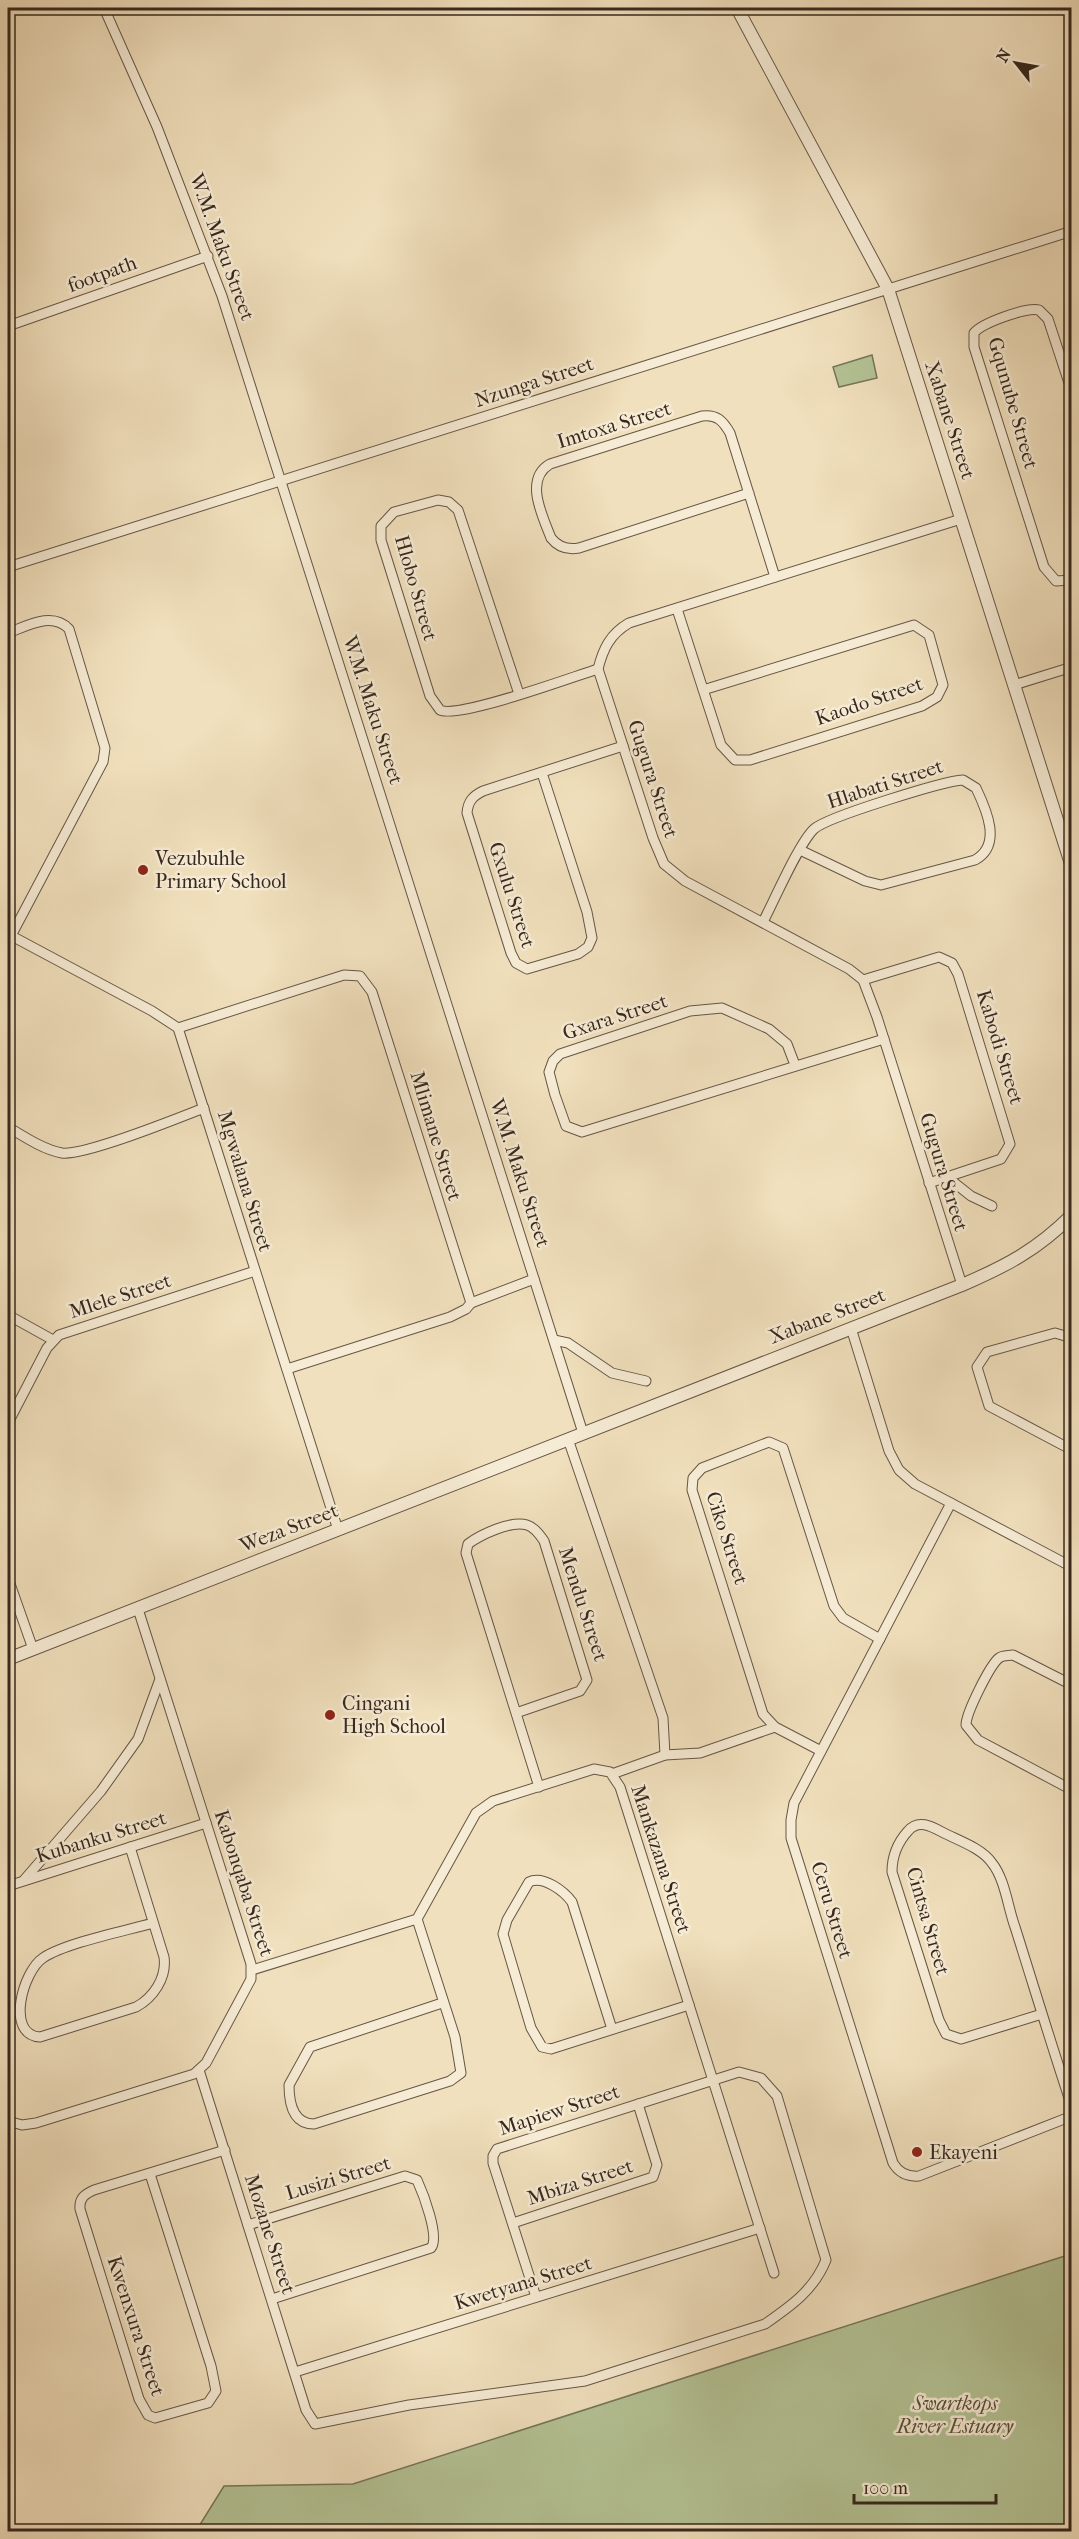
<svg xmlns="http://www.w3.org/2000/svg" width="1079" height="2539" viewBox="0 0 1079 2539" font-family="'IM FELL French Canon',serif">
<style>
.green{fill:#b4c395;stroke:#76765a;stroke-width:1.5}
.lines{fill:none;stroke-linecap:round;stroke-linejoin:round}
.minor-casing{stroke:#665646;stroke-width:11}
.tertiary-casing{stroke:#665646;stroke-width:14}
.minor{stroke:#f6ebd4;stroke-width:9}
.tertiary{stroke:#f6ebd4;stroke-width:12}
.poi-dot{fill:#8f2418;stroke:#f6ebd4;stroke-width:2}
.labels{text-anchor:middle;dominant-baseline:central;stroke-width:5;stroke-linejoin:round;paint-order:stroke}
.street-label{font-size:20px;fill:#37281e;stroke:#f6ebd4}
.poi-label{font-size:20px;fill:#37281e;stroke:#f6ebd4;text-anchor:start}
.park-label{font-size:20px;font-style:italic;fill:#564f3c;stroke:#f6ebd4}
</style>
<rect width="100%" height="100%" fill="#f1e0bd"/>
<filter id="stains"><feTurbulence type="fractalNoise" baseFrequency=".00333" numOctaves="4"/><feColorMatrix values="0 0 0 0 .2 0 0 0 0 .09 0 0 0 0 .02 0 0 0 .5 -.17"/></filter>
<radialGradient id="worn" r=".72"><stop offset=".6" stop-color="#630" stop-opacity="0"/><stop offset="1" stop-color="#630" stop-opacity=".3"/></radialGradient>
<g class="green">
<polygon points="872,355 877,378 839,387 833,367"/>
<polygon points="1071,2254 1071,2531 196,2531 224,2486 353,2484"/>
</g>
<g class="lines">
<defs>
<g id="minor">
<polyline points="104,8 157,127 222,296 583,1433"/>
<polyline points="8,326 208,256"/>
<path d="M1072,392L1048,319L1039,310C1026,307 982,323 974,333V347L1044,567L1056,581L1072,580"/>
<path d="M749,493L579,548C568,550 558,547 551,538C542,515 524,479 550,464L702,416C717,414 723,421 730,433L775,577"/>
<path d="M961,519L629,623C610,634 603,649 598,669L653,838L664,864L685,881L849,969L863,980L877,1017L962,1285"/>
<polyline points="8,567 1072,231"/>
<polyline points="677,609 721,745 735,760 750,760 922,706 937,697 943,685 929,635 914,625 703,690"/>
<path d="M8,633C27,626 52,611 69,629L105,748L103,762L95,777L11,936"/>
<polyline points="1014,685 1072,667"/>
<path d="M519,694L458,510L449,502L438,500L394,512L381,526V540L430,696L440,710C459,719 572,677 598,669"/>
<path d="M542,773L587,912L592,938L588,947L578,954L527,969L516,963L511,953L467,813C468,801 473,796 483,791L623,746"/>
<path d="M763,922C774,901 799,843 814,829C827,817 944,781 963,780L976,788C987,811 1002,845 975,860L881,885L865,881L800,850"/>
<polyline points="8,934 152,1011 178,1028 338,1530"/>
<polyline points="863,980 939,957 952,963 958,974 1010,1144 1001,1159 929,1183"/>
<polyline points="178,1028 344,975 360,976 372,992 471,1303 466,1309 450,1317 287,1369"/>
<polyline points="795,1065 787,1044 769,1029 722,1008 690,1011 560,1054 553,1061 549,1072 555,1095 566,1126 582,1132 884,1039"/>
<path d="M8,1127C23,1136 44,1150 62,1153C85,1156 178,1118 204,1108"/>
<polyline points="947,1177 971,1196 992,1206"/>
<polyline points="471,1303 534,1279"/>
<polyline points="8,1315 53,1340"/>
<polyline points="851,1328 889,1451 899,1470 915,1484 1072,1567"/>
<polyline points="1072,1338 1055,1333 987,1352 977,1367 989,1406 1072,1450"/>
<polyline points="554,1340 568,1343 612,1373 646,1381"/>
<polyline points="8,1423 47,1348 59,1335 255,1271"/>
<polyline points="568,1439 663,1718 665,1755"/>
<path d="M951,1503L794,1803L791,1820V1838L893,2163C899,2173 907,2177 919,2176L1072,2116"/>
<polyline points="8,1578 33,1649"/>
<path d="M1072,1685L1013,1655C1008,1656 1003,1655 999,1658C990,1665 966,1713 966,1725L978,1740L1072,1790"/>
<path d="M516,1713L580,1691L587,1680L544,1541C540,1535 534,1527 527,1525C511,1520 480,1535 468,1544L466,1553L539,1787"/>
<polyline points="821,1751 775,1727 763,1714 692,1490 693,1478 702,1468 769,1442 783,1448 834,1606 843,1618 880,1639"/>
<polyline points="612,1774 665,1755 700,1753 775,1727"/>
<path d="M130,1847L164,1957C167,1978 153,1998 136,2007L40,2037C5,2035 23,1971 43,1958C65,1943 125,1931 153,1923"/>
<polyline points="24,1880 101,1791 138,1739 160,1679"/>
<polyline points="8,1886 206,1823"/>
<path d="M417,1919L455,2037L461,2073L450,2081L314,2124C293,2124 289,2103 289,2085L310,2047L442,2003"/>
<polyline points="252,1970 417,1919 476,1813 493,1801 594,1769 610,1772 620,1787 774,2273"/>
<path d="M1042,2014L961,2039L946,2034L939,2020L892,1872C892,1857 898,1842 908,1831C918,1819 931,1826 942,1832C957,1840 982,1848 992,1863C1005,1879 1008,1908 1015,1927C1034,1987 1052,2047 1072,2107"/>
<path d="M612,2029L572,1902C564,1891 543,1875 529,1882L507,1920L503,1934L531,2028L542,2047L551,2049L689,2005"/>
<path d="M199,2070L306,2410L315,2424L409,2405L585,2381L765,2324C791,2306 814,2290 826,2260L777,2096L761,2078L739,2072L497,2149L493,2156V2163L536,2297"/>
<polyline points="8,2121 22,2125 36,2123 194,2074 206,2063 251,1979 251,1964 138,1609"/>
<path d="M150,2174L211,2366L216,2391L208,2403L155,2418L148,2415L139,2399L80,2209C79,2198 85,2194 94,2190L225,2150"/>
<polyline points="513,2223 653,2177 657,2165 638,2104"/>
<path d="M248,2225L405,2176L417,2180C423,2193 440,2237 431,2248L272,2299"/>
<polyline points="295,2372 760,2228"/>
</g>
<g id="tertiary">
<polyline points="737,8 888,289 1072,867"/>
<path d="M8,1659L962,1285C1006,1266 1037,1250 1072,1215"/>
</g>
</defs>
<use href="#minor" class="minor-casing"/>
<use href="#tertiary" class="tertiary-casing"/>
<use href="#minor" class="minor"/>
<use href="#tertiary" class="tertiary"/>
</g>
<g class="poi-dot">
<circle cx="143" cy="870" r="6"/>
<circle cx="330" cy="1715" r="6"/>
<circle cx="917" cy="2152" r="6"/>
</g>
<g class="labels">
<g class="street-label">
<text transform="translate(222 247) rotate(70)">W.M. Maku Street</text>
<text transform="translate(102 274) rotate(-20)">footpath</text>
<text transform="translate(534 382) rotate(-18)">Nzunga Street</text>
<text transform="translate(1013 403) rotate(74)">Gqunube Street</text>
<text transform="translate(950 420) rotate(72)">Xabane Street</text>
<text transform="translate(614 425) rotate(-17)">Imtoxa Street</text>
<text transform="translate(416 588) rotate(74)">Hlobo Street</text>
<text transform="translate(869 701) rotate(-19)">Kaodo Street</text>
<text transform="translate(373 710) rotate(72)">W.M. Maku Street</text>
<text transform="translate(653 779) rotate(72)">Gugura Street</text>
<text transform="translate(885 784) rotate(-18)">Hlabati Street</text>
<text transform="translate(512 895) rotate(72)">Gxulu Street</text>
<text transform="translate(615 1017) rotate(-18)">Gxara Street</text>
<text transform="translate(1000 1047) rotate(73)">Kabodi Street</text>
<text transform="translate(436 1136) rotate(73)">Mlimane Street</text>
<text transform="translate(944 1172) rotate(73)">Gugura Street</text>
<text transform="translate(520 1173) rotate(72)">W.M. Maku Street</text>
<text transform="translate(245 1181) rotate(73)">Mgwalana Street</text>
<text transform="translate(120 1296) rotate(-18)">Mlele Street</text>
<text transform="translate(827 1316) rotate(-21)">Xabane Street</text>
<text transform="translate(289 1528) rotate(-21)">Weza Street</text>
<text transform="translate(727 1538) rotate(72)">Ciko Street</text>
<text transform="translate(583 1604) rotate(72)">Mendu Street</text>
<text transform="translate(101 1837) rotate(-17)">Kubanku Street</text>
<text transform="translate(661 1859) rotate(72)">Mankazana Street</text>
<text transform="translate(244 1883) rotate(72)">Kabonqaba Street</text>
<text transform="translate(832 1910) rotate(73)">Ceru Street</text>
<text transform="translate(928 1921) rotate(74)">Cintsa Street</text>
<text transform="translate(559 2110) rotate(-18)">Mapiew Street</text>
<text transform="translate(338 2178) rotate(-17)">Lusizi Street</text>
<text transform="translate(580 2182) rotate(-18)">Mbiza Street</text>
<text transform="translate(270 2234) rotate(72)">Mozane Street</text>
<text transform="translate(523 2283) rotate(-17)">Kwetyana Street</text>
<text transform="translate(136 2326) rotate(72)">Kwenxura Street</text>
</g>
<g class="poi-label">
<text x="155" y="858">Vezubuhle<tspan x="155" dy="23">Primary School</tspan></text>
<text x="342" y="1703">Cingani<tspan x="342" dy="23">High School</tspan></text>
<text x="929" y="2152">Ekayeni</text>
</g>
<g class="park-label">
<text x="955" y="2403">Swartkops<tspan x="955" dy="23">River Estuary</tspan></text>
</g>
</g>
<rect width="1079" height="2539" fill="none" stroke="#f1e0bd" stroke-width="30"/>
<rect x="9" y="9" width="1061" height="2521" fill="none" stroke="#37281e" stroke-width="3"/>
<rect x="15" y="15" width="1049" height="2509" fill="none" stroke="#37281e" stroke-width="1.5"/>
<g transform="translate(1016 63) rotate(301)" stroke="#f6ebd4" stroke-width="4.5" paint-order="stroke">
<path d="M0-4.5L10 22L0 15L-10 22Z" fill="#37281e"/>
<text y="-9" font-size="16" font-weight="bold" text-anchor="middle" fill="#37281e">N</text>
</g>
<path d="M854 2494v9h142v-9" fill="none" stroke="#37281e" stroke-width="3"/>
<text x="863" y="2494" font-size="18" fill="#37281e" stroke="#f6ebd4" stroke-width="4.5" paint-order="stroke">100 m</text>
<rect width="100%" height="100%" filter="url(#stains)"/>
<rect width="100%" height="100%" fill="url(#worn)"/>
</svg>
